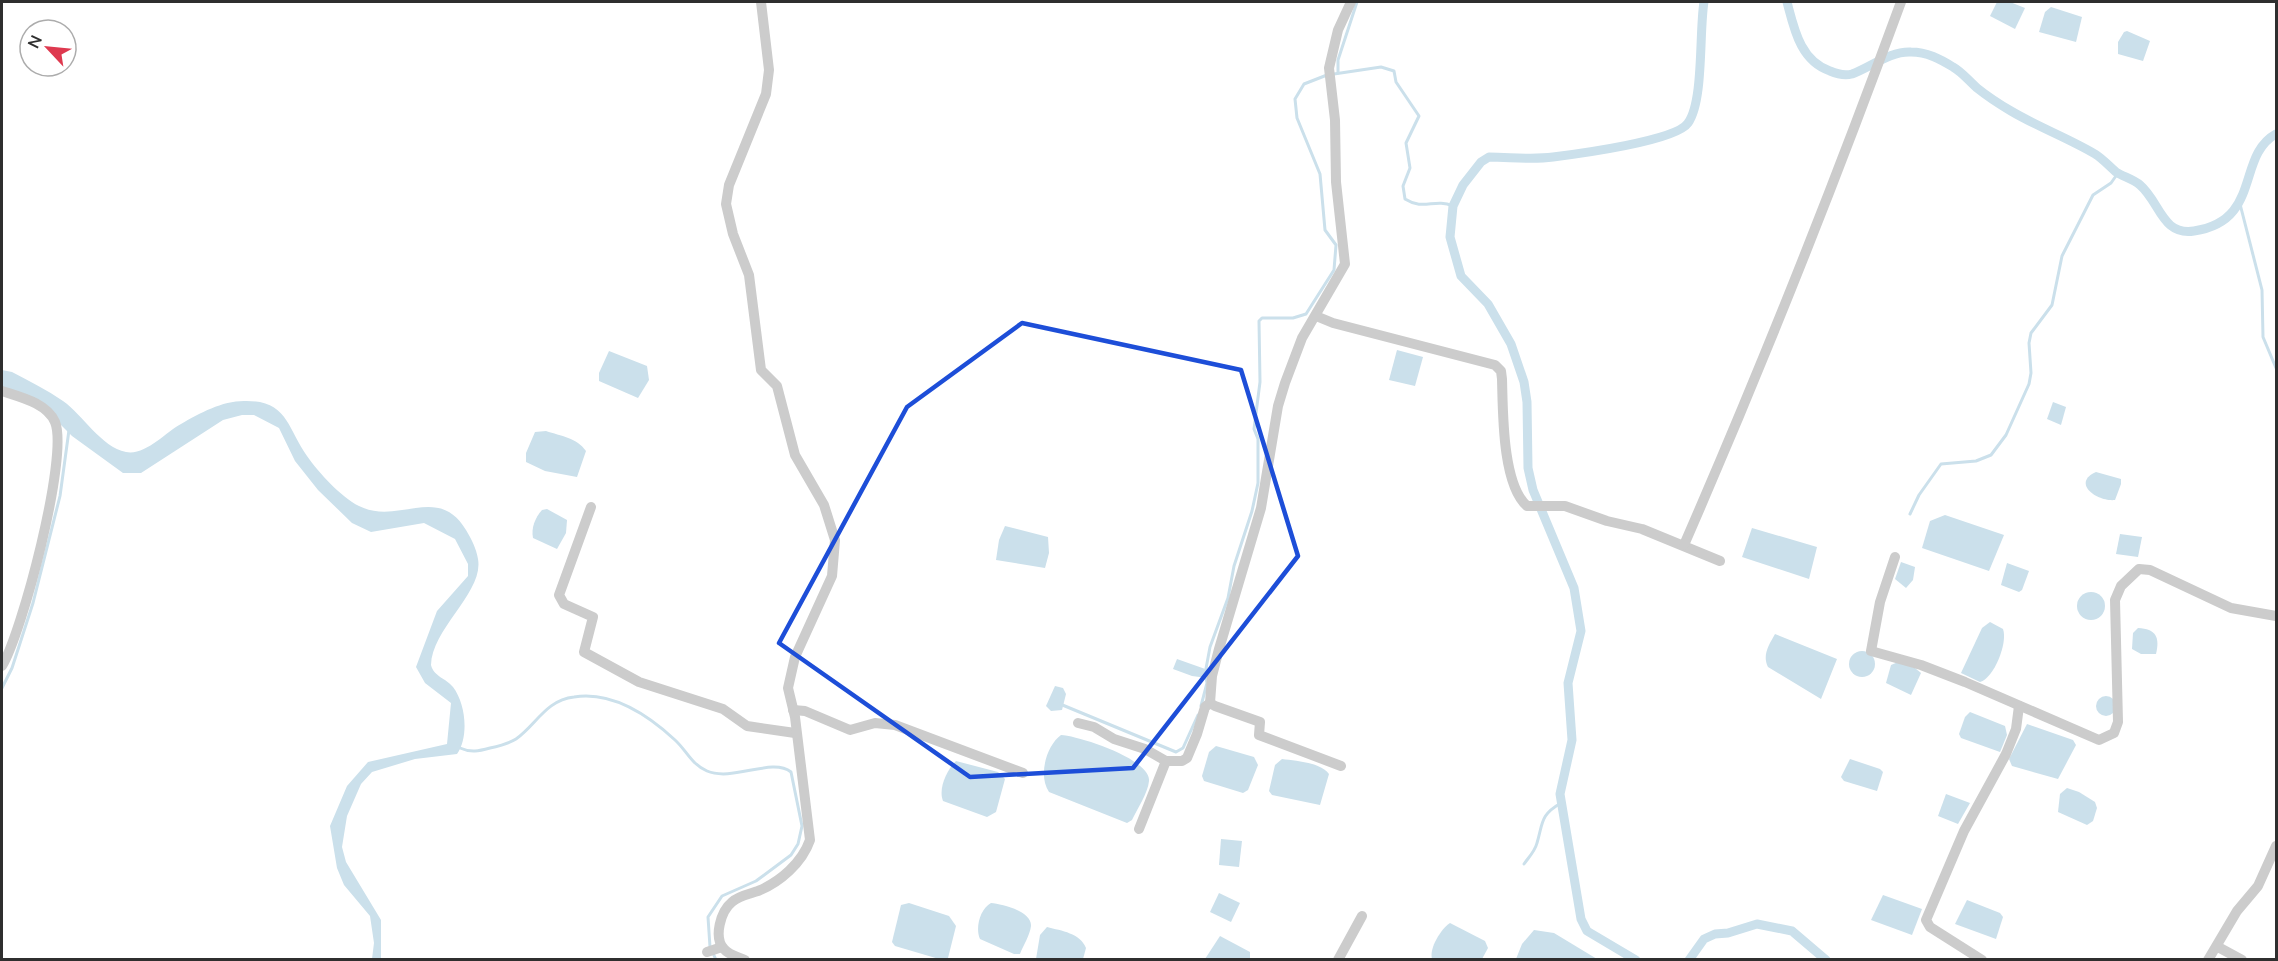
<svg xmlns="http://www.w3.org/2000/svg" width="2278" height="961" viewBox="0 0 2278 961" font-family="'Nunito Sans',sans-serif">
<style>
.water{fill:#cbe0eb}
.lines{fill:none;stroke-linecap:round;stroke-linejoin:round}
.stream{stroke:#cbe0eb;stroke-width:3}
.canal{stroke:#cbe0eb;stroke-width:9}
.street{stroke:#ccc;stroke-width:10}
.marked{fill:none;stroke:#1d4ed8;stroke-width:4.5;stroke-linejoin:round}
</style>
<rect width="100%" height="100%" fill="#fff"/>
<g class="water">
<polygon points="1997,2 2010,2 2025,8 2015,29 1990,16"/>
<polygon points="2051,7 2082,17 2076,42 2039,32 2045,12"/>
<polygon points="2127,31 2150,41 2143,61 2118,54 2118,42 2124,32"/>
<polygon points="1397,350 1423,357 1415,386 1389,380"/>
<polygon points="609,351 647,366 649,380 638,398 599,381 599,373"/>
<path d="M2,370L12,372C29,381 47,390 63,401C83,415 101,447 126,452C145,456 166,432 181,424C200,413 222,401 244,401C288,400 287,428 307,456C319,473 341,497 359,506C398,526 438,483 466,530C472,540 476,548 478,559C484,592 432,628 431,665C434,677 446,678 453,687C466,704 469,737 457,754L415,759L372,772L361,784L347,816L342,847L346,862L381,920V959H372L374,943L370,916L344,885L337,868L330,826L347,786L368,762L447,744L451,703L425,683L416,667L437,611L468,576V564L455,539L424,523L371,532L352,523L318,490L295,461L279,428L254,415H242L223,420L141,473H123L72,436L48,412L2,391Z"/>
<polygon points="2053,402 2066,407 2061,425 2047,419"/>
<path d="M546,431C561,436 577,438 586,451L577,477L545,471L526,462V453L535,432Z"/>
<path d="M2096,472L2121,479V484L2115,500C2097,502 2071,483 2096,472Z"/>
<path d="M547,509L567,520L566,533L557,549L533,538C531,528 535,518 542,510Z"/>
<polygon points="1945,515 2004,535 1989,571 1922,548 1930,521"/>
<polygon points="1005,526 1048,537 1049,553 1045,568 996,560 999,540"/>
<polygon points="1752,528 1817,547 1809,579 1742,557"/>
<polygon points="2120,534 2142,537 2138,557 2116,554"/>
<polygon points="1901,562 1915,567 1913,580 1906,588 1895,579"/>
<polygon points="2007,563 2029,571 2022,590 2019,592 2001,585"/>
<circle cx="2091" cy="606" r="14"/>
<path d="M1990,622L2003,629C2008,643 1994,678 1980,682L1961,673L1982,628Z"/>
<path d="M2138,628C2156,629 2160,637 2156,654H2141L2132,649L2133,633Z"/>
<path d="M1775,634L1837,659L1821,699L1768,667C1762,655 1769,645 1775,634Z"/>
<circle cx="1862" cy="664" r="13"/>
<polygon points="1177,659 1208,670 1207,678 1192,676 1173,669"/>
<polygon points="1898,662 1915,668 1921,673 1911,695 1886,683 1891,665"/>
<polygon points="1055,686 1063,688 1066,694 1062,710 1051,711 1046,706"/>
<circle cx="2106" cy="706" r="10"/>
<polygon points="1970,712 2005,726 2007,735 2000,752 1961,738 1959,734 1965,717"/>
<polygon points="2027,724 2073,740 2076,745 2058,779 2012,766 2009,759"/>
<path d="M1061,735C1079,736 1151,759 1149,781C1148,793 1137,809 1132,820L1127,823L1049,792C1038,776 1046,746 1061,735Z"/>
<polygon points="1216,746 1254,757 1258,765 1248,790 1243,793 1204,781 1202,776 1209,752"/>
<path d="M1282,759C1296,761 1320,762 1329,774L1320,805L1272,795L1269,791L1275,765Z"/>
<polygon points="1850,759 1880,769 1883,772 1877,791 1844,781 1841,777"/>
<path d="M956,761L998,772L1005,779L996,812L987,817L943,801C938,788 947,770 956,761Z"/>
<polygon points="2067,788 2079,792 2095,802 2097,808 2093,821 2087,825 2058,812 2060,794"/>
<polygon points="1946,794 1970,803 1958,824 1938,816"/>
<polygon points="1221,839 1242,841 1239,867 1219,865"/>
<polygon points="1219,893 1240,903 1231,922 1210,912"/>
<polygon points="1883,895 1922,909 1912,935 1871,920"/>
<polygon points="1967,900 2000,913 2003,917 1996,939 1955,924"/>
<polygon points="909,903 949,916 956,926 948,958 939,959 895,946 892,942 901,905"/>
<path d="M991,903C1002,904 1032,911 1031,926C1030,935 1023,946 1020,954H1014L980,939C975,928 980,909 991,903Z"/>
<path d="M1450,923L1485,941L1488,948L1482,959H1432C1429,948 1441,929 1450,923Z"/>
<path d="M1047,927C1062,931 1080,933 1086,948L1083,959H1036L1040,935Z"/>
<polygon points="1534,930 1554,933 1597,959 1516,959 1522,944"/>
<polygon points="1220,936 1250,952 1250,959 1205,959"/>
</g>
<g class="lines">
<g class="stream">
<polyline points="1338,73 1338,60 1357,2"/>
<path d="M1334,74L1381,67L1394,71L1396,82L1419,116L1406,143L1410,168L1403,186L1405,199C1424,211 1434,198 1453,206"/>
<polyline points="2240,204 2262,290 2263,337 2276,368"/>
<polyline points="1910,514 1919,495 1941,464 1976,461 1991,455 2006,435 2029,384 2031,373 2029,343 2031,333 2052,305 2062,256 2093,195 2111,183 2118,173"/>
<polyline points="2,688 12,668 33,603 60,496 69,430"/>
<polyline points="1060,704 1176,752 1183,748 1198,715"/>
<polyline points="1201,706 1207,683 1205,674 1210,647 1228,598 1234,566 1252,511 1258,483 1258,439 1254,429 1260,382 1259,321 1262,318 1293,318 1306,314 1334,270 1336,245 1325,230 1320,174 1297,118 1295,99 1304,84 1327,75"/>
<path d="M460,748C471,753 479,751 490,748C499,746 508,744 516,739C536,725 546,700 574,697C612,691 648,715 675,740C687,751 691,764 707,771C733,782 772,757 791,772L802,826L798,844L791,855L756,881L722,896L708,917L710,947"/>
<path d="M1524,864C1529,857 1535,851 1537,843C1543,823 1540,815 1561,803"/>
<polyline points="713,953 716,960"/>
</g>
<g class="canal">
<path d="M1787,2C1794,28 1800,61 1830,71C1837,74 1844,76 1852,74C1871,67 1890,51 1911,52C1927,52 1940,59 1953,67C1962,72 1969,81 1977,88C1987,96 1999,104 2011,111C2038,127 2068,138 2095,154C2103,159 2109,166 2116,172C2124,177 2133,179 2140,185C2160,202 2162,236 2194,231C2262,221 2236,156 2276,134"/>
<path d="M1636,960L1587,931L1581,919L1560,794L1572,740L1568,683L1581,631L1574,588L1533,490L1528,468L1527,402L1524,382L1511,344L1488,304L1461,276L1450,237L1453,206L1463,185L1481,162L1489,157C1510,157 1531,160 1553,157C1577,154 1676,141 1688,123C1704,101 1699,31 1704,2"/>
<polyline points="1689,960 1704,939 1715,934 1728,933 1757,924 1792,931 1826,960"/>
</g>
<g class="street">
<path d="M1316,316L1333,323L1495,365L1501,371L1502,379C1503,411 1502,484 1527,506H1565L1607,521L1642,529L1720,561"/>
<path d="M2,391C20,397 47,403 55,422C69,456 22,633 2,666"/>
<polyline points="591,507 559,595 564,604 593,617 584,652 639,682 723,709 747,726 795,733"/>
<path d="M1684,545C1762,366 1834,185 1901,2"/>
<polyline points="1895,557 1880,602 1871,651 1921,665 1965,682 2099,740 2114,733 2118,722 2115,600 2121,586 2139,569 2150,570 2231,608 2276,616"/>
<polyline points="793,710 805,711 850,730 875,723 895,725 1023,773"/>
<polyline points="1078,723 1094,727 1114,739 1145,749 1166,761 1182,761 1187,758 1197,734 1205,707 1210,703"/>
<polyline points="1341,766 1259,735 1260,722 1215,706 1210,703 1212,676 1219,649 1261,508 1278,406 1285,383 1302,338 1345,264 1336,182 1335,120 1329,68 1338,30 1351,2"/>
<polyline points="1139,829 1166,761"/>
<polyline points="2218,947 2242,960"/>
<polyline points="707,952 722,947"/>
<path d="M745,960C738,957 729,955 724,949C713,937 721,911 732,902C738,896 749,894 758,891C780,882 802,863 810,840L795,717L788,688L795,657L832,576L835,540L824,505L795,455L777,386L761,370L749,275L733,234L726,204L729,185L766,94L769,70L761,2"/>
<polyline points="1338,960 1362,916"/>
<polyline points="1982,960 1930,927 1926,920 1964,831 2006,754 2016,729 2019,706"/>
<polyline points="2208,960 2237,911 2258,886 2276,846"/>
</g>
</g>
<path class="marked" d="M1022,323L1241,370L1298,556L1133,768L970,777L779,643L907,407Z"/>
<rect width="2278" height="961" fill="none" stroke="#2f2f2f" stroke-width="6"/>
<g transform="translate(48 48) rotate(296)"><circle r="28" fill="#ffffff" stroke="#acacac" stroke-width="1.5"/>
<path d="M0-4.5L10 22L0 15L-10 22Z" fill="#de394f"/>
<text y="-9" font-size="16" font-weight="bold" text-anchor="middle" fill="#2f2f2f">N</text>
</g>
</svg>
